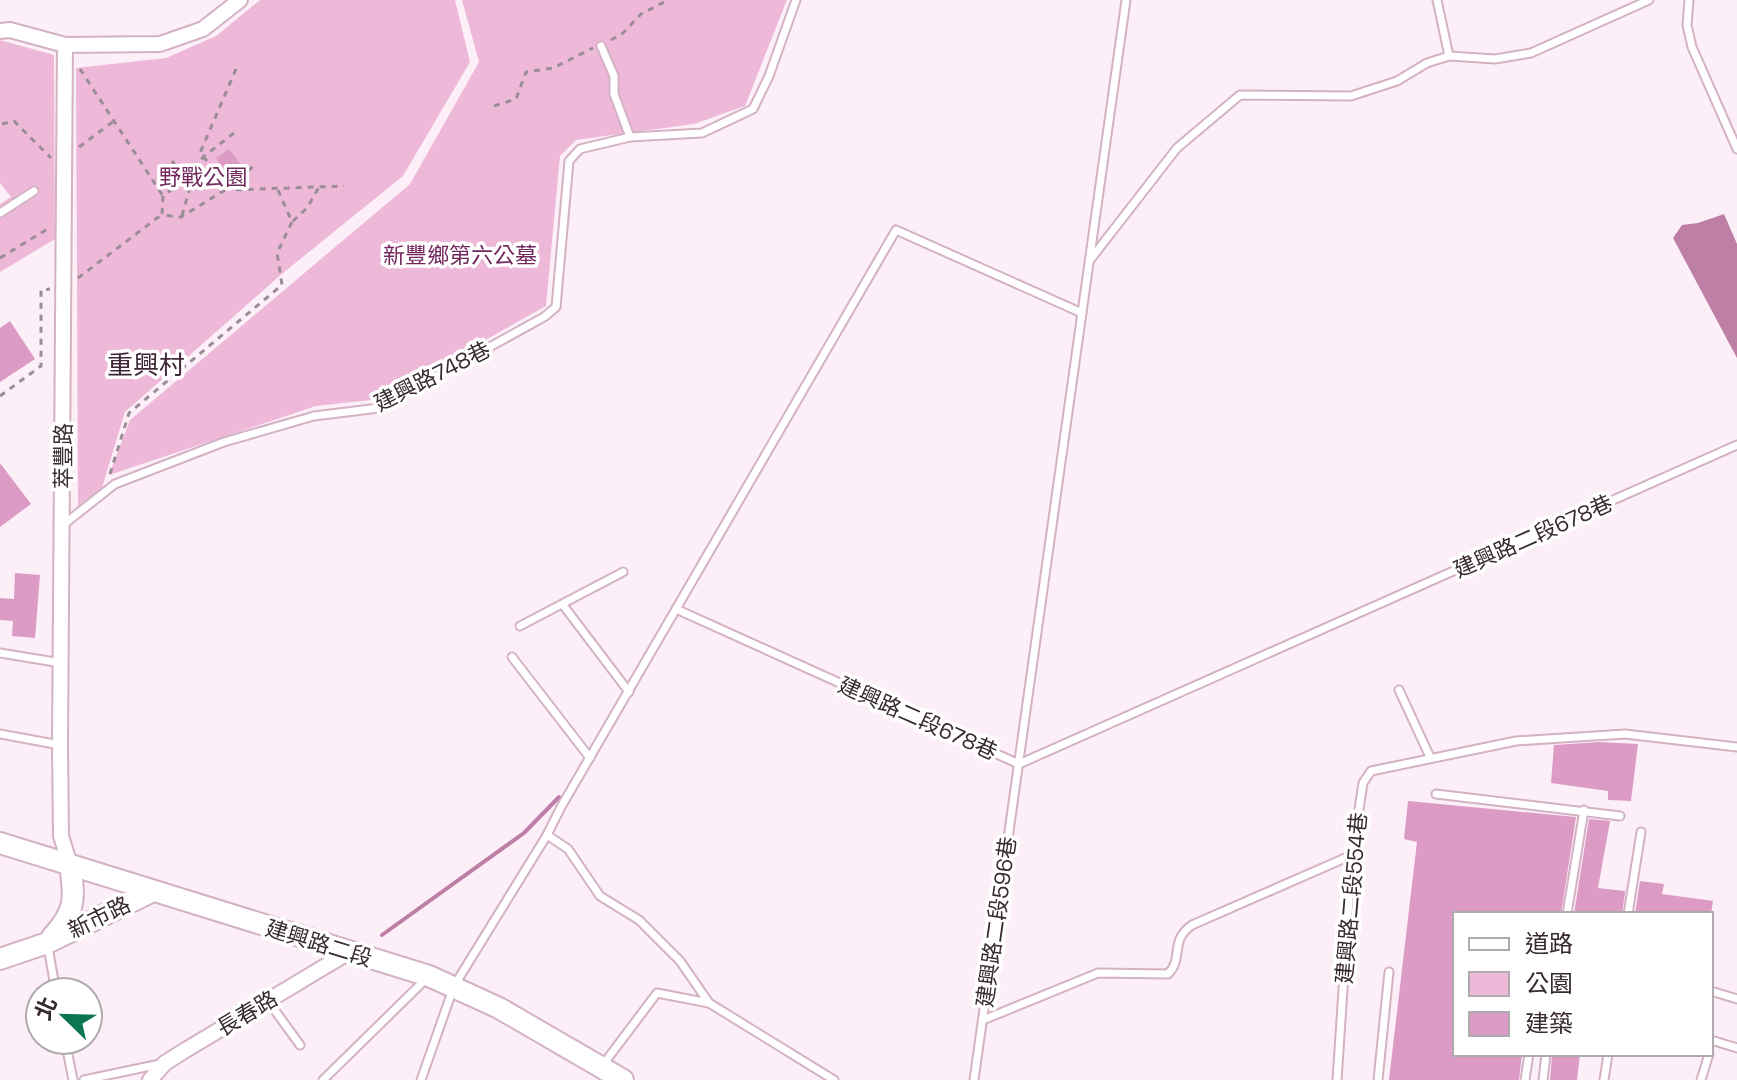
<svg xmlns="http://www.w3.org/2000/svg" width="1737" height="1080" viewBox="0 0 1737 1080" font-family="'Space Grotesk','Noto Sans TC',sans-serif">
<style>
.green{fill:#eeb8d9}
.water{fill:#be7fa7}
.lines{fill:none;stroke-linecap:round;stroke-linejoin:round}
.stream{stroke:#be7fa7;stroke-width:4}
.building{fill:#dc9bc4}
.lane-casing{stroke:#d3b2c5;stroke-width:11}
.street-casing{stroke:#d3b2c5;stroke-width:18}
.secondary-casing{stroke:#d3b2c5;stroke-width:24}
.path{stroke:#9b8d95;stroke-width:3;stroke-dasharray:6 6;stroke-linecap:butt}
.lane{stroke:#fff;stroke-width:7}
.street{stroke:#fff;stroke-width:14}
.secondary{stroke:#fff;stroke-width:20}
.labels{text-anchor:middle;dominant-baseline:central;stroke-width:7;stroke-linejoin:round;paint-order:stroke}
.park-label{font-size:22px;fill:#73285d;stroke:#fff}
.street-label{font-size:22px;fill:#372a32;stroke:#fff}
.quarter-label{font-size:26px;fill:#402637;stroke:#fff}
</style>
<rect width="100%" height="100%" fill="#fdeff7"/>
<g class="green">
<polygon points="260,0 455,0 470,62 403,176 283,273 125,412 102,488 78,506 76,68 166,58 216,36"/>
<polygon points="462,0 787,0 745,106 694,124 576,140 560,156 546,306 380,399 316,406 109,475 130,420 410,184 479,62"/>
<polygon points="0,40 54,55 55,239 0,272 0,204 11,197 0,183"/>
</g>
<polygon class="water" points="1724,214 1737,244 1737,358 1673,238 1682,225 1698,223"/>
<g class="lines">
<polyline class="stream" points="382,935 524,833 559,797"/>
</g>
<g class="building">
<polygon points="229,149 242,166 228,176 216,158"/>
<polygon points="10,321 35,359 0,382 0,328"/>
<polygon points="0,463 31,504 0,527"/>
<polygon points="15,573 40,575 35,638 12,636 13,621 0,620 0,598 14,599"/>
<polygon points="1600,742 1638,744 1631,801 1608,800 1608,791 1551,783 1554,745"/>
<polygon points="1408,801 1576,817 1561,914 1455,914 1455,1054 1522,1054 1519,1080 1389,1080 1417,842 1404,839"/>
<polygon points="1589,819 1610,821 1598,888 1625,891 1627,879 1622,914 1574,914"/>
<polygon points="1640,881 1664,884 1662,894 1713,901 1711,914 1635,914"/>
<polygon points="1552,1054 1580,1054 1577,1080 1550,1080"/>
</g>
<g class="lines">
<defs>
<g id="lane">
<polyline points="1437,0 1449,56"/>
<polyline points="1689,0 1687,25 1692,47 1737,149"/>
<polyline points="601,46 614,76 614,94 630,137"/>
<polyline points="0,213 34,191"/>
<polyline points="1090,260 1177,148 1240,95 1351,96 1397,81 1427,63 1449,56 1495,59 1531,53 1649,0"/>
<polyline points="63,525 115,484 224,442 314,416 379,408 544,317 556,307 569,161 580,149 630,137 702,133 753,109 769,76 796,0"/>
<polyline points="563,605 629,692"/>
<polyline points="676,609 896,230 1082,313"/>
<polyline points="520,626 623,572"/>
<polyline points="0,653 61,663"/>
<polyline points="512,657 590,758"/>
<polyline points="1399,690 1430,757"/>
<polyline points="0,734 60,745"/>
<polyline points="1436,794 1620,816"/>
<polyline points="547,835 568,849 600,896 639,920 680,961 709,1003 834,1080"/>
<polyline points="1567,914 1584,810"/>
<polyline points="1628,914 1641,832"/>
<polyline points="48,947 56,992"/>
<polyline points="1711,991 1737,999"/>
<polyline points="268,1001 300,1045"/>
<path d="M983,1020L1098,973L1168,974C1184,958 1169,941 1192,925L1352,855"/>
<polyline points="65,1040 73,1080"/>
<polyline points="1711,1040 1737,1048"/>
<polyline points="602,1066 657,993 709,1003"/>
<polyline points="84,1080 160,1064"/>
<polyline points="323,1080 427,978"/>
<polyline points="421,1080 454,986 547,835 561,807 676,609 1019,764 1737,445"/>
<polyline points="974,1080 1126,0"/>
<polyline points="1337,1080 1352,855 1363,783 1371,771 1516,741 1625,734 1737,747"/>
<polyline points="1378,1080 1389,972"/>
<polyline points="1525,1080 1529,1054"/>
<polyline points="1543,1080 1546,1054"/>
<polyline points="1604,1080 1608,1054"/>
<polyline points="1701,1080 1709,1054"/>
</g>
<g id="street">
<polyline points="0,31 10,30 65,45 160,44 203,29 240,0"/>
<polyline points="65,45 60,745 61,836 70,865"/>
<polyline points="150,1080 165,1063 184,1051 349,952"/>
</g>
<g id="secondary">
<polyline points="0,843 429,976 499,1008 623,1080"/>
<path d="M52,937C76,911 75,898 70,865"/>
<polyline points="0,959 47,943 151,892"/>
</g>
</defs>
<use href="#lane" class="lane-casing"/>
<use href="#street" class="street-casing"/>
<use href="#secondary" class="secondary-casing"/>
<g class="path">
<polyline points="611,40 623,33 641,14 668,0"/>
<polyline points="80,69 163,196"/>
<polyline points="236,69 200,153 232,190 344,186"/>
<polyline points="494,106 516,99 526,72 553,68 593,48"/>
<polyline points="2,124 14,121 51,158"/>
<polyline points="234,133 203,157 194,173 163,196 162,215 181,217 230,187 257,163"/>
<polyline points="79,147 114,121"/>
<polyline points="172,161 186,179"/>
<polyline points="278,190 292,222 307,208 319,187"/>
<polyline points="182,216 194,173"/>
<polyline points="0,258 49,228"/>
<polyline points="78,278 161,215"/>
<polyline points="0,396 41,366 41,290 50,289"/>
<polyline points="110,474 129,413 282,285 277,253 292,222"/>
</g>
<use href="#lane" class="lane"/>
<use href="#street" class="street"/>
<use href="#secondary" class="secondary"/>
</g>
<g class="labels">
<g class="park-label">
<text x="203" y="177">野戰公園</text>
<text x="460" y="255">新豐鄉第六公墓</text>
</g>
<g class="street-label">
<text transform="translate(432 376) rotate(-27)">建興路748巷</text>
<text transform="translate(63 456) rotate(-90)">萃豐路</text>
<text transform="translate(1533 536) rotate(-24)">建興路二段678巷</text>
<text transform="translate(918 718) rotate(24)">建興路二段678巷</text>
<text transform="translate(1351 898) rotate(-85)">建興路二段554巷</text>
<text transform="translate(99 917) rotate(-26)">新市路</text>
<text transform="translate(996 922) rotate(-82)">建興路二段596巷</text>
<text transform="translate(319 943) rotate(17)">建興路二段</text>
<text transform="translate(247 1013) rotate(-31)">長春路</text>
</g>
<g class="quarter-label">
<text x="146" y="365">重興村</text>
</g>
</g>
<rect x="1453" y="912" width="260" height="144" fill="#ffffff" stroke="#afaaad" stroke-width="2"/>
<rect x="1469" y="938" width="40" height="12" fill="#ffffff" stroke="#afaaad" stroke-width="2"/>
<text x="1525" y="952" font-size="24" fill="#372a32">道路</text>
<rect x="1469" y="972" width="40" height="24" fill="#eeb8d9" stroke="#afaaad" stroke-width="2"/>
<text x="1525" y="992" font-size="24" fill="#372a32">公園</text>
<rect x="1469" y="1012" width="40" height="24" fill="#dc9bc4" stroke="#afaaad" stroke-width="2"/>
<text x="1525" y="1032" font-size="24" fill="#372a32">建築</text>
<g transform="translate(64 1016) rotate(293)"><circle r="38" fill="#ffffff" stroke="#afaaad" stroke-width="2"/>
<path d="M0-6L14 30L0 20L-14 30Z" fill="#0b7650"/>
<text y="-12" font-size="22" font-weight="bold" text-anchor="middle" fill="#372a32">北</text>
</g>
</svg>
